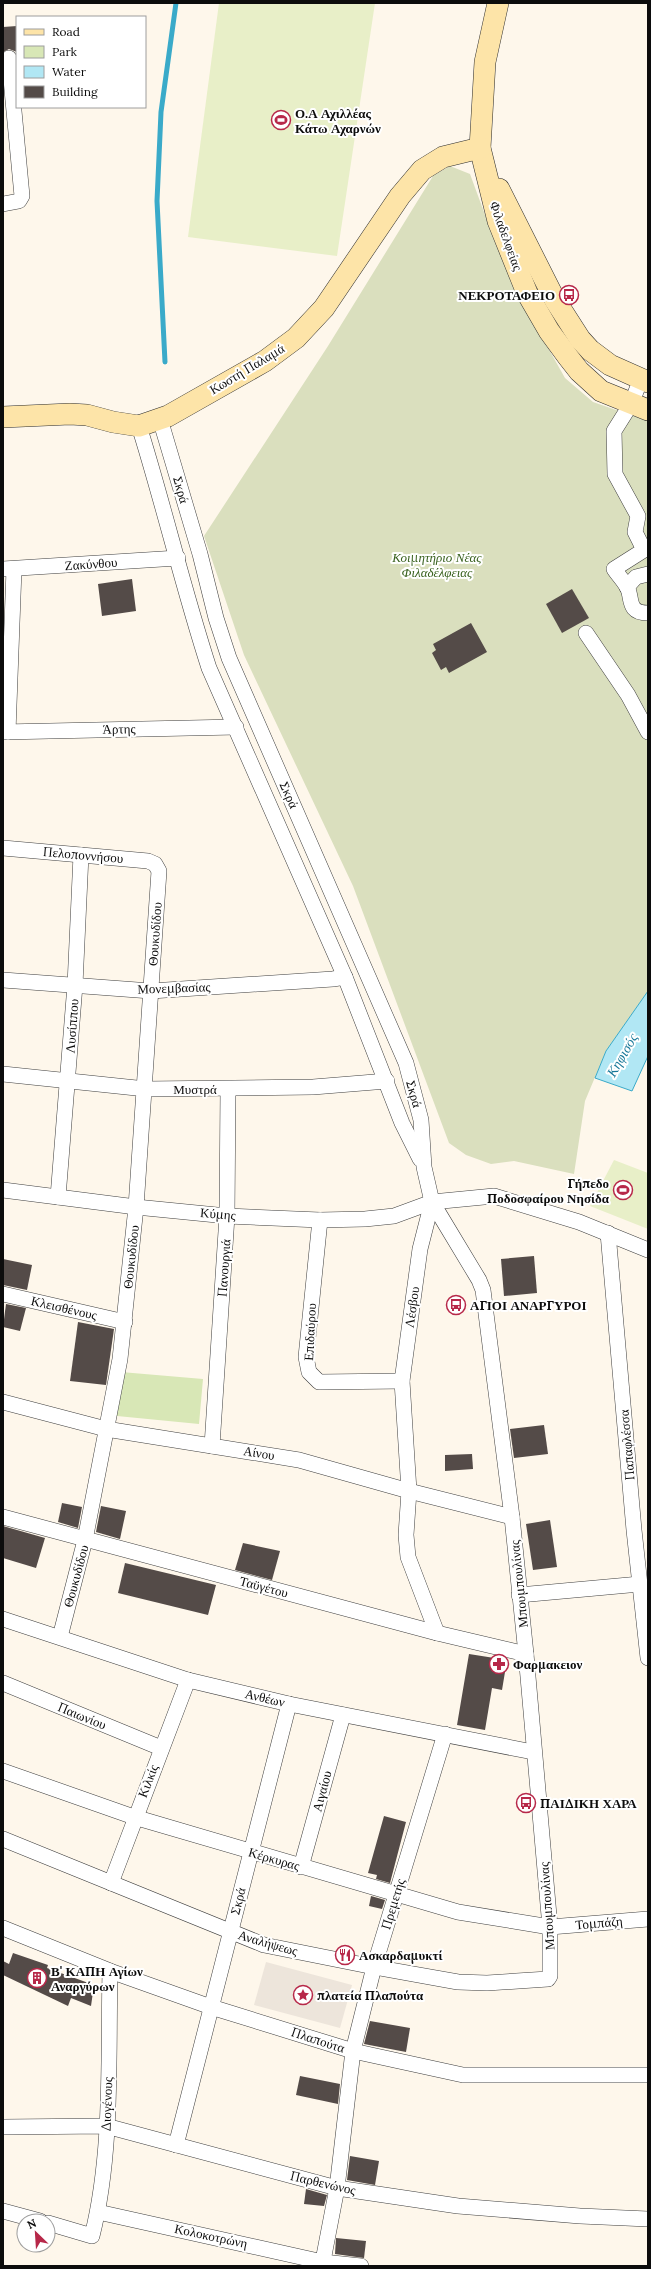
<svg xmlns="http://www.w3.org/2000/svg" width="651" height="2269" viewBox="0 0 651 2269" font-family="Lora,serif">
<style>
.green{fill:#d8e7b6}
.cemetery{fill:#dadfbe}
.pitch{fill:#e8efc8}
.plaza{fill:#ede5db}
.water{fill:#b1e7f4;stroke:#3aaac9}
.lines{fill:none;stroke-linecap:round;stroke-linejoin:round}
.stream{stroke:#3aaac9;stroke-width:5}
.building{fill:#544b48}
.street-casing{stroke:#3f3f3f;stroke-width:16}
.secondary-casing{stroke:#2e2e2e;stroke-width:22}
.street{stroke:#fff;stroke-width:15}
.secondary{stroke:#fde4a8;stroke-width:21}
.labels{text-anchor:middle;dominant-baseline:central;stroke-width:4;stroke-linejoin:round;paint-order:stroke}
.poi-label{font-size:13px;font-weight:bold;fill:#0c0c0c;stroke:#fff;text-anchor:start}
.street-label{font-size:13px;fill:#0c0c0c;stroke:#fff}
.park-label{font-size:13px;font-style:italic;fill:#38611e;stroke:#fff}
.water-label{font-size:14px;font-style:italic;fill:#197899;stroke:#fff}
</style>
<rect width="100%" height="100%" fill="#fef7eb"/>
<polygon class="green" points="121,1372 203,1379 199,1424 117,1416"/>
<polygon class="cemetery" points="450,166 470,174 495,242 525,307 565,378 593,402 648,421 648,991 606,1051 585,1101 574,1174 514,1161 491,1164 466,1155 449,1143 353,886 244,655 204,536 328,346 433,176"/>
<g class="pitch">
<polygon points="219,3 375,3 337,256 188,237"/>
<polygon points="614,1160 648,1173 648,1229 590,1206"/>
</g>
<polygon class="plaza" points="266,1962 352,1985 340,2028 254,2005"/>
<polygon class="water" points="648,991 648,1056 632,1091 595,1078 606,1051"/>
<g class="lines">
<polyline class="stream" points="165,362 157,201 161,112 176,3"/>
</g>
<g class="building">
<polygon points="17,26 17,52 9,49 3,52 3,27"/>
<polygon points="132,579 136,611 102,616 98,584"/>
<polygon points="572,589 589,618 562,633 546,604"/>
<polygon points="471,623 487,652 449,673 446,667 441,670 432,653 436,650 433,644"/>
<polygon points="534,1256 537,1293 504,1296 501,1259"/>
<polygon points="3,1259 32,1265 27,1290 3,1285"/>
<polygon points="6,1304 26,1308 20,1331 3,1327"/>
<polygon points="78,1322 114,1329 106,1385 70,1381"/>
<polygon points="544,1425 548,1454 514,1458 510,1429"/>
<polygon points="472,1454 473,1469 445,1471 445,1455"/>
<polygon points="62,1503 82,1507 78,1528 58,1522"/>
<polygon points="101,1506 126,1511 120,1539 96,1532"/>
<polygon points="550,1520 557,1567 533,1570 526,1524"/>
<polygon points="3,1526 45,1538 36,1568 3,1558"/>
<polygon points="243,1543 280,1551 272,1580 235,1570"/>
<polygon points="125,1563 216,1585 208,1615 118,1593"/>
<polygon points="469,1654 507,1660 502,1690 492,1688 485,1730 457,1725"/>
<polygon points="384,1816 406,1822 390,1883 376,1879 377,1875 368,1873"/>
<polygon points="371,1896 385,1900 382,1909 369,1906"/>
<polygon points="13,1953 48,1965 47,1968 94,1985 91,2006 71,1998 68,2006 3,1975 3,1961 9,1964"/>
<polygon points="370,2021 410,2028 406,2052 364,2044"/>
<polygon points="300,2076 340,2084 338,2104 296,2095"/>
<polygon points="350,2156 379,2161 375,2185 347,2180"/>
<polygon points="306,2189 327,2195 324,2206 304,2204"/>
<polygon points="336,2238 366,2241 364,2258 335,2254"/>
</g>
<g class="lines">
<defs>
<g id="street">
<polyline points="3,204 19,201 22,196 9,58"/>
<path d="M641,379L631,404L614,431L615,474L638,516L635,532L644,550L614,569C618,575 624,581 627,587C633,597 626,613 648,613"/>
<path d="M139,426C164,506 183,588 209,668L345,977L402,1123L420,1159"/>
<polyline points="3,569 178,558"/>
<polyline points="627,587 636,577 648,574"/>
<polyline points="586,633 628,695 648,732"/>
<polyline points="3,732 236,727"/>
<polyline points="8,732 14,569"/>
<polyline points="3,848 148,861 155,864 159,871 136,1207 120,1359 85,1540 60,1637"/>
<polyline points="3,980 151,991 333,979 345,977"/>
<polyline points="3,1074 146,1089 313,1087 387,1081"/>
<polyline points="3,1190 136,1207 227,1216 320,1220 365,1219 394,1216 432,1202 494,1196 579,1222 648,1250"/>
<polyline points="58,1197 75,985 81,855"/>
<polyline points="432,1202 420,1249 402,1381 409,1491 406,1535 408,1557 437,1633"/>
<polyline points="320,1220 306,1357 309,1372 319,1382 402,1381"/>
<polyline points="608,1233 634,1530 648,1658"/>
<polyline points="3,1294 125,1322"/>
<polyline points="3,1402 106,1429 299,1460 409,1491 512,1517"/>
<polyline points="212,1446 227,1216 228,1089"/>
<polyline points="3,1517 437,1633 526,1654"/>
<polyline points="519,1595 640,1584"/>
<polyline points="3,1619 188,1680 289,1704 533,1752"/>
<polyline points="3,1683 161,1748"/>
<polyline points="3,1771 134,1817 458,1912 550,1927 648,1919"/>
<polyline points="3,1839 264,1945 374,1967 458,1982 487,1983 548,1979 550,1976 550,1927 526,1654 512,1517 483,1290 479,1280 432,1202 424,1167 421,1120 406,1063 229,658 216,618 200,554 160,419"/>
<polyline points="301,1867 343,1715"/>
<polyline points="111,1883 188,1680"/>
<polyline points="3,1928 110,1971 211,2007 353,2051 463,2075 648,2075"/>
<polyline points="3,2127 106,2126 337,2188 458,2206 580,2216 648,2219"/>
<polyline points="176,2145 289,1704"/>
<polyline points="3,2211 40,2221"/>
<polyline points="98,2212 323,2262 361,2266"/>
<path d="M48,2223L92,2236C113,2152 108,2058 110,1971"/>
<polyline points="322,2266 337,2188 353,2051 374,1967 445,1734"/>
</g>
<g id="secondary">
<polyline points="498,3 485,62 480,148 498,221 527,293 549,331 568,357 579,371 601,391 648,410"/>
<polyline points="499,189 555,300 580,339 590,350 610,365 648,382"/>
<polyline points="3,417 70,414 87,415 113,422 139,426 168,416 265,361 296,338 324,308 400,196 422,170 443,157 480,148"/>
</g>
</defs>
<use href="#street" class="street-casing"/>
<use href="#secondary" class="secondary-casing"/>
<use href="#street" class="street"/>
<use href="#secondary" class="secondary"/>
</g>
<defs>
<symbol id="stadium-ring" viewBox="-11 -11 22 22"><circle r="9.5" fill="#fff" stroke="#b72849" stroke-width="1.5"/><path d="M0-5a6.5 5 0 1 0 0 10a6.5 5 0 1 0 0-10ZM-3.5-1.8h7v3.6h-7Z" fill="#b72849"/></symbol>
<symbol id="bus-ring" viewBox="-11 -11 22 22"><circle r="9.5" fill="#fff" stroke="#b72849" stroke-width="1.5"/><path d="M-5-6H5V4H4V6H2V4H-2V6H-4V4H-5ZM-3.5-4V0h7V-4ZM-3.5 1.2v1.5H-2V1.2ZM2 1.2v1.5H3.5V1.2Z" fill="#b72849"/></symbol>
<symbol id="pharmacy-ring" viewBox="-11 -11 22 22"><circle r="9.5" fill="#fff" stroke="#b72849" stroke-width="1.5"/><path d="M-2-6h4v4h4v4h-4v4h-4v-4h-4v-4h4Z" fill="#b72849"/></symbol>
<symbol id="restaurant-ring" viewBox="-11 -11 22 22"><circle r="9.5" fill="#fff" stroke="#b72849" stroke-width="1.5"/><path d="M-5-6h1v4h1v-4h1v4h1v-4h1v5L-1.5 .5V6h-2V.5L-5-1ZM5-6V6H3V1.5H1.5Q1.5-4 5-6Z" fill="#b72849"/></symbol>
<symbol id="building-ring" viewBox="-11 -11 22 22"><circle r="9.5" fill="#fff" stroke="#b72849" stroke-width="1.5"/><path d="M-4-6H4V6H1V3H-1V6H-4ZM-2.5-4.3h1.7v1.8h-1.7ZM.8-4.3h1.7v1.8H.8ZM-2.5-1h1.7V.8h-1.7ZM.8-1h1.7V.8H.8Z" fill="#b72849"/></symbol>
<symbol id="sight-ring" viewBox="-11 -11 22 22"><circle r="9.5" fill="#fff" stroke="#b72849" stroke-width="1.5"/><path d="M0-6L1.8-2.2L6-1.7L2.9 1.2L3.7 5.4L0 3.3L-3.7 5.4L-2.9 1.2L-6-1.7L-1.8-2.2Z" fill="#b72849"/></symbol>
</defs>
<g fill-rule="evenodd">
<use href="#stadium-ring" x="270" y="109" width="22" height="22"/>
<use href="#bus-ring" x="558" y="284" width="22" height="22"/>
<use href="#stadium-ring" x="612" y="1179" width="22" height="22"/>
<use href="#bus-ring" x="445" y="1294" width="22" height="22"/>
<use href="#pharmacy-ring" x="488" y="1653" width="22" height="22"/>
<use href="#bus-ring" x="515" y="1792" width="22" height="22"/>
<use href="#restaurant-ring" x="334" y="1944" width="22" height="22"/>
<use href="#building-ring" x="26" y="1967" width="22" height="22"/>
<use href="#sight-ring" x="292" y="1984" width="22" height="22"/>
</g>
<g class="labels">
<g class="poi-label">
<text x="295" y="113">Ο.Α Αχιλλέας<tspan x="295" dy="15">Κάτω Αχαρνών</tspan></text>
<text x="555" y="295" text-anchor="end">ΝΕΚΡΟΤΑΦΕΙΟ</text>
<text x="609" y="1183" text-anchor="end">Γήπεδο<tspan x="609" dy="15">Ποδοσφαίρου Νησίδα</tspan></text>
<text x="470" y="1305">ΑΓΙΟΙ ΑΝΑΡΓΥΡΟΙ</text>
<text x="513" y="1664">Φαρμακειον</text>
<text x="540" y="1803">ΠΑΙΔΙΚΗ ΧΑΡΑ</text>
<text x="359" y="1955">Ασκαρδαμυκτί</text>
<text x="51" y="1971">Β' ΚΑΠΗ Αγίων<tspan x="51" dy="15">Αναργύρων</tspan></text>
<text x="317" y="1995">πλατεία Πλαπούτα</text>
</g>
<g class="street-label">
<text transform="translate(506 236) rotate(70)">Φιλαδελφείας</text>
<text transform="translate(247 369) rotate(-31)">Κωστή Παλαμά</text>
<text transform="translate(181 490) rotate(74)">Σκρά</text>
<text transform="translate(91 564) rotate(-4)">Ζακύνθου</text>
<text transform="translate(119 729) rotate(-1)">Άρτης</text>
<text transform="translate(289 795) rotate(66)">Σκρά</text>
<text transform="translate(83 855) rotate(5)">Πελοποννήσου</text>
<text transform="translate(155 934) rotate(-86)">Θουκυδίδου</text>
<text transform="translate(174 988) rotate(-2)">Μονεμβασίας</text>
<text transform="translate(72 1026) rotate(-86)">Λυσίππου</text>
<text x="195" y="1089">Μυστρά</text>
<text transform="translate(414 1094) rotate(75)">Σκρά</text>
<text transform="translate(218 1214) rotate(5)">Κύμης</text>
<text transform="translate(131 1257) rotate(-84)">Θουκυδίδου</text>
<text transform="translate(224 1268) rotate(-86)">Πανουργιά</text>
<text transform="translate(412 1307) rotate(-82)">Λέσβου</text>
<text transform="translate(64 1308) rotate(13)">Κλεισθένους</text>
<text transform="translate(310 1332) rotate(-87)">Επιδαύρου</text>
<text transform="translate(627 1445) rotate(-95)">Παπαφλέσσα</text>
<text transform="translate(259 1453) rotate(9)">Αίνου</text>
<text transform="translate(76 1576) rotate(-75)">Θουκυδίδου</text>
<text transform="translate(519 1584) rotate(-96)">Μπουμπουλίνας</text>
<text transform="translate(264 1587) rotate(15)">Ταϋγέτου</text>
<text transform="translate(265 1698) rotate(13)">Ανθέων</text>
<text transform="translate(82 1716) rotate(22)">Παιωνίου</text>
<text transform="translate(148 1781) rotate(-69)">Κιλκίς</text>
<text transform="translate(322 1791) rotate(-75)">Αιγαίου</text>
<text transform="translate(274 1859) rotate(16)">Κέρκυρας</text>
<text transform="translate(238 1901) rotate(-76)">Σκρά</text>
<text transform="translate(393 1904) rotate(-73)">Πρεμετής</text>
<text transform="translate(547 1906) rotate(-94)">Μπουμπουλίνας</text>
<text transform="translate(599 1923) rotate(-5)">Τομπάζη</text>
<text transform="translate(268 1943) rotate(16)">Αναλήψεως</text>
<text transform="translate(318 2040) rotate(18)">Πλαπούτα</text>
<text transform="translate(107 2104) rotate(-88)">Διογένους</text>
<text transform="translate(323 2183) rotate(13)">Παρθενώνος</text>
<text transform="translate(211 2236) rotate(12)">Κολοκοτρώνη</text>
</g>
<g class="park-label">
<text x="437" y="557">Κοιμητήριο Νέας<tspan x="437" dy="15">Φιλαδέλφειας</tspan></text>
</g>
<g class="water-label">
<text transform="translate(622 1055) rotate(-60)">Κηφισός</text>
</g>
</g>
<rect width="651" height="2269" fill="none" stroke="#0c0c0c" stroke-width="8"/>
<rect x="16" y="16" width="130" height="92" fill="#ffffff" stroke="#9e9e9e"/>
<rect x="24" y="29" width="20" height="6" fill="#fde4a8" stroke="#9e9e9e"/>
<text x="52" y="36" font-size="12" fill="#0c0c0c">Road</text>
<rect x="24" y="46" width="20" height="12" fill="#d8e7b6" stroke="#9e9e9e"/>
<text x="52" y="56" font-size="12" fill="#0c0c0c">Park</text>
<rect x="24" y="66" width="20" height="12" fill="#b1e7f4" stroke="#9e9e9e"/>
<text x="52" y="76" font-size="12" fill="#0c0c0c">Water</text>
<rect x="24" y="86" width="20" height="12" fill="#544b48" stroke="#9e9e9e"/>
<text x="52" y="96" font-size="12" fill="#0c0c0c">Building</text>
<g transform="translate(36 2233) rotate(335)"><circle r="19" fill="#ffffff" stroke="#9e9e9e"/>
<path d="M0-3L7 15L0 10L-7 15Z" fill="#b72849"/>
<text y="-6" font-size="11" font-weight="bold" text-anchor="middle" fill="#0c0c0c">N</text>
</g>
</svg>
